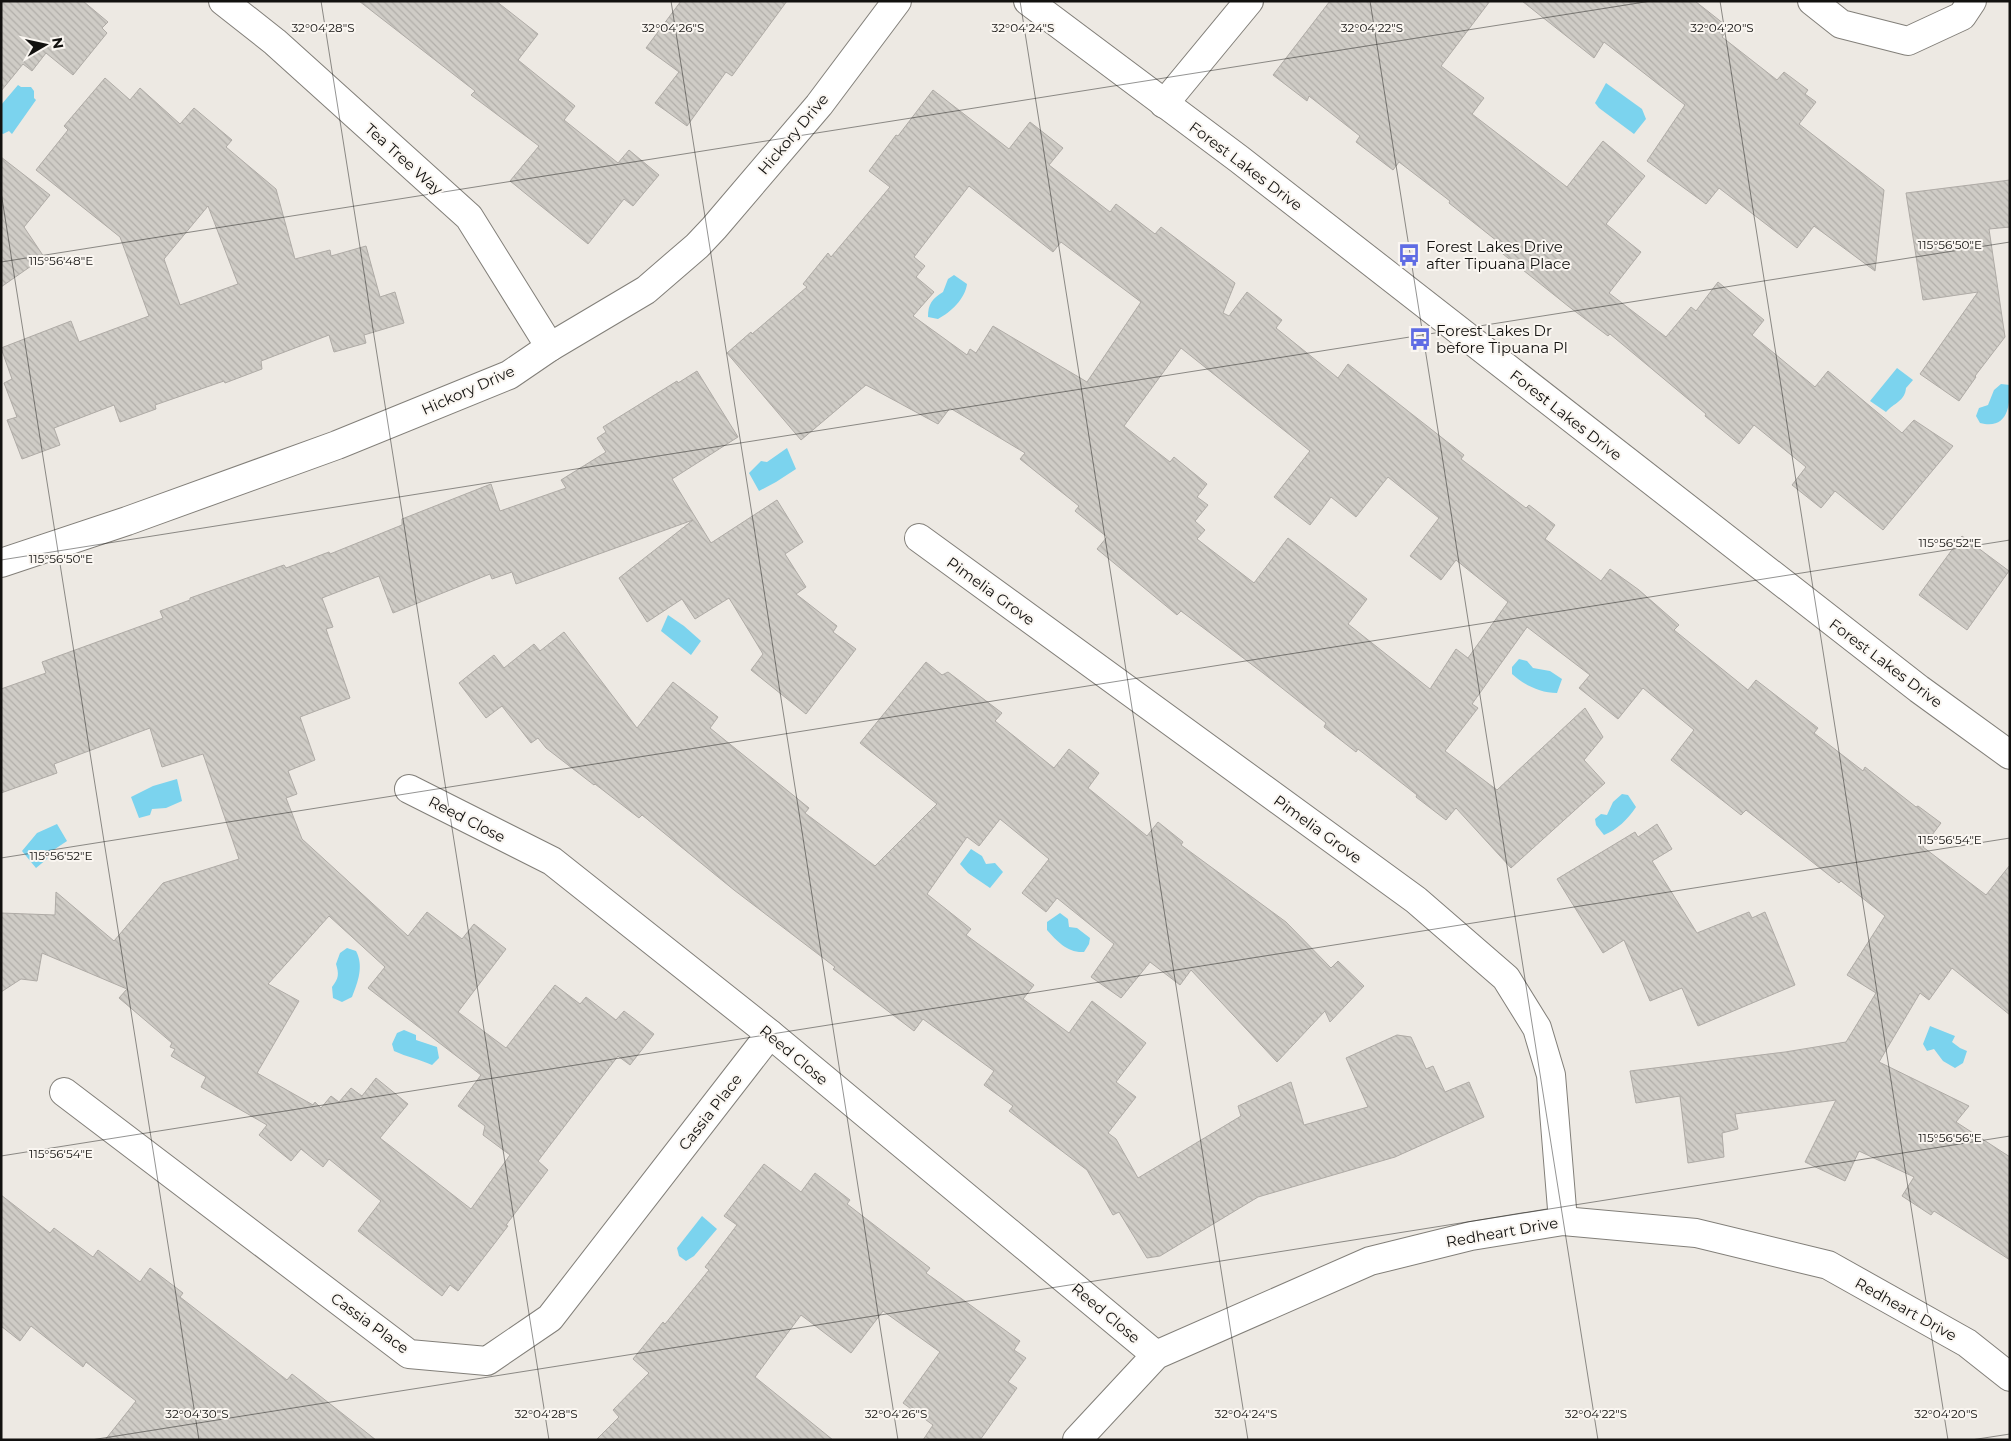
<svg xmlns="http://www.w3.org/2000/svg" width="2011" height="1441" viewBox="0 0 2011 1441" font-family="Montserrat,sans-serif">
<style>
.water{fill:#7bd3ee}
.building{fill:url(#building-back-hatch);stroke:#afaba6;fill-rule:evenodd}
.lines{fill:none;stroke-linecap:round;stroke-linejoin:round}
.street-casing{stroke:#827f79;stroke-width:30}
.secondary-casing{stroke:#827f79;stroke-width:30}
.street{stroke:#fff;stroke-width:28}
.secondary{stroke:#fff;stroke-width:28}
.ticks{fill:none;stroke:#12110f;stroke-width:1;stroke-opacity:0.45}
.labels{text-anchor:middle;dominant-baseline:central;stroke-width:4;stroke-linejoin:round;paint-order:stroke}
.street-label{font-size:15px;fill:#12110f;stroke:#faf6f1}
.poi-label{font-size:15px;fill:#12110f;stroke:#faf6f1;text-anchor:start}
.ticks-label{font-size:12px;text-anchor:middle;fill:#12110f;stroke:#faf6f1;stroke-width:4;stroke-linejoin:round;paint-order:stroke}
</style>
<defs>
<pattern id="building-back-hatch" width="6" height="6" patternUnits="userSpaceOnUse" patternTransform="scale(1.25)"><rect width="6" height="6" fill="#cfccc6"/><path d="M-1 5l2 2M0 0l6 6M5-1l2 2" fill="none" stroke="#b1aea9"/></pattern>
</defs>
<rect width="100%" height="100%" fill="#ede9e3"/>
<g class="water">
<polygon points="1606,83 1642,109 1646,119 1634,134 1599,108 1595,103"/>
<polygon points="18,85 21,87 31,87 34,91 34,98 36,100 12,134 9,131 3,134 1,133 1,105"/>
<path d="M954,275L967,284C965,299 951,312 938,319L928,317C928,304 932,299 943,292L948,279Z"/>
<path d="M1897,368L1913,380L1906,388C1905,401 1894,403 1886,412L1870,401Z"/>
<path d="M2001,384L2010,385C2010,406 2008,430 1980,423L1976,416L1979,408L1988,405L1994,390Z"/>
<polygon points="787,448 796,469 776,482 759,491 749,473 761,461 767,462"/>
<polygon points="668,615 684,626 701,641 691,655 661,631"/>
<path d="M1519,659L1527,661L1533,668L1550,671L1562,679L1557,693C1540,693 1524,685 1512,674V667Z"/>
<polygon points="177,779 182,801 166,808 152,809 150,815 139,818 131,797 153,786"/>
<path d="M1622,794L1628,795L1636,807C1628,819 1617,830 1604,835L1596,825L1595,819L1601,814L1607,815L1613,802Z"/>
<polygon points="57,824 67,841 49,853 47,859 36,868 22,851 37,833"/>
<polygon points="971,849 982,856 986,864 995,863 1003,872 990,888 968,873 960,864"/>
<path d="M1060,913L1068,919L1069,927L1077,928L1090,938L1089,944L1084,952C1067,953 1057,941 1047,930V922Z"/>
<path d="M347,948L356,951C364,966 358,982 352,997L342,1002L333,998L332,987C339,978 339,974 336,964L340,953Z"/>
<polygon points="1930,1026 1955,1036 1952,1042 1960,1048 1967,1051 1963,1063 1955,1068 1943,1061 1934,1049 1927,1051 1923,1044"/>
<path d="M404,1030L416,1035V1040L437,1047L439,1058L432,1065C419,1059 407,1057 394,1051L392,1044L397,1033Z"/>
<polygon points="702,1216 717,1229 694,1256 686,1261 679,1256 677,1248"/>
</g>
<g class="building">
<polygon points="1,1 83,1 108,22 102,28 107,33 73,75 46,53 32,71 23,64 1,91"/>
<polygon points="359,1 496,1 538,34 518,60 575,106 564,120 618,163 629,150 659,175 633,206 624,199 588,244 510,181 539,146 471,95 475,91"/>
<polygon points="681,1 787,1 732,76 726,72 687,126 655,103 679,72 646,48"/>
<polygon points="1330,1 1490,1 1441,66 1484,98 1472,114 1567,187 1603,141 1645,176 1606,224 1641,252 1609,293 1666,337 1691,307 1696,311 1718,282 1764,320 1752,335 1815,387 1828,371 1902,433 1914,420 1953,446 1883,530 1835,491 1821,508 1792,485 1806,467 1754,425 1739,444 1705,416 1706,414 1610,334 1608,336 1568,306 1493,246 1497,241 1449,203 1450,201 1399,162 1393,170 1356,142 1360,136 1309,96 1307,101 1273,75"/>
<polygon points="1522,1 1695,1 1729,28 1722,37 1777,80 1784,72 1808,90 1805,94 1816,102 1799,124 1884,190 1875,271 1814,226 1797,248 1719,188 1706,204 1647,161 1685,105 1604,42 1594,58"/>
<path d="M105,78L130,100L140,88L180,124L194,108L232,140L226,147L276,189L295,259L330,250L331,256L366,246L380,297L395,292L404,323L364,335L366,343L334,352L329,335L261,361L262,369L225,383L224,381L155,405L156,409L120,422L114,405L54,428L60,445L22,459L7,420L17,417L4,383L12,379L1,348L71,321L79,342L149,316L120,237L36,170L68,130L64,126ZM208,206L238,284L180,305L164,259Z"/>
<path d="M933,90L1009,149L1030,122L1063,148L1049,165L1110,212L1116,204L1155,234L1161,227L1235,283L1223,313L1229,316L1247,292L1282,320L1276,328L1338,378L1348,364L1464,455L1461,459L1526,508L1529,505L1555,525L1545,539L1601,581L1610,569L1639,590L1679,625L1674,630L1748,690L1756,680L1818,728L1814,733L1863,771L1865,767L1916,807L1918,806L1941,823L1923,847L1986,895L2010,865V1015L1952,968L1929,1000L1920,993L1879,1062L1969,1106L1956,1122L2010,1157V1260L1934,1211L1931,1215L1902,1196L1914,1177L1859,1151L1845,1181L1805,1162L1836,1100L1735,1114L1738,1129L1722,1133L1724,1157L1688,1163L1680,1096L1636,1103L1630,1071L1785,1052L1846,1042L1876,993L1847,975L1885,916L1841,881L1839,883L1746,810L1741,815L1671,760L1694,730L1643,688L1618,719L1579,688L1590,675L1527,627L1472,704L1478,708L1445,751L1497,790L1585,708L1603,737L1584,760L1605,783L1511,868L1456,808L1446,820L1416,797L1417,795L1358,749L1356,752L1324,727L1326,723L1263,673L1181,611L1177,615L1097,549L1107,537L1075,511L1079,506L1020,459L1025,453L950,408L938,424L866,385L801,440L727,353L751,332L752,334L807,287L803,284L828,253L831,257L890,187L869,171L896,135L898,136ZM969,186L1053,252L1061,242L1141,302L1087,382L993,326L976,353L970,349L967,355L913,316L934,292L916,277L925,266L914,257ZM1181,348L1310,451L1274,497L1310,525L1331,497L1356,517L1388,477L1439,518L1410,556L1441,580L1456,560L1508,602L1468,658L1456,649L1430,689L1348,624L1367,599L1288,538L1254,583L1197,539L1205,530L1195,521L1208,505L1197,497L1207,484L1174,457L1170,462L1124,426Z"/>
<polygon points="1,157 50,195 24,227 44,257 1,287"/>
<polygon points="2010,180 2010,227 1989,229 2005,337 1975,376 1976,377 1959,401 1920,374 1978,292 1923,300 1906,193"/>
<path d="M697,371L738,437L672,479L711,543L777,500L803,542L785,554L806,587L796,594L837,626L833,632L856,649L806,714L751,670L763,654L729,598L695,619L682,599L647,622L619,578L693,520L516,584L512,572L492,579L490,574L393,613L379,576L322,598L333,627L326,629L350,698L300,717L315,760L288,771L297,794L286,798L302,839L408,936L427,912L462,939L474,924L506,949L458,1012L506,1048L555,985L580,1004L586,997L616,1020L624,1011L654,1034L630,1065L618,1056L538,1161L548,1170L506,1225L508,1226L458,1291L450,1285L442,1296L358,1231L381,1201L329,1159L323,1167L301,1149L291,1161L259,1135L267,1125L201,1087L206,1077L171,1056L175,1049L170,1047L172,1043L119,998L127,989L42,953L37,981L21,979L1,992V913L55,915L56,892L114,941L163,883L239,859L203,754L162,767L150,728L54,764L57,773L1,793V689L46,673L42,662L163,618L160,611L190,600V598L284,565L286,568L329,552L330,554L402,525V519L491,484L500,511L566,488L561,480L606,452L597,438L606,432L603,427L677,381L678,383ZM329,916L385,967L368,988L481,1075L458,1106L485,1126L483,1135L510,1155L471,1209L380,1138L408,1104L376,1078L362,1096L351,1088L339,1102L331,1096L321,1108L315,1102L313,1105L257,1073L299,1001L268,984Z"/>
<polygon points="1962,536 2009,571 1967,630 1919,595"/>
<polygon points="564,632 637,728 673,682 718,717 710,728 809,808 805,813 875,866 937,804 860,743 926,662 942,675 948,672 1002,713 995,721 1054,768 1069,749 1099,773 1088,788 1147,836 1158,822 1183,842 1181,845 1286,922 1331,968 1338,961 1364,986 1330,1022 1325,1011 1277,1062 1191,970 1180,985 1150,962 1121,998 1091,977 1114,944 1057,898 1046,912 1022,893 1049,859 1000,819 979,846 967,837 927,894 971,929 966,935 1034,985 1023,999 1069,1033 1092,1001 1146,1043 1116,1082 1136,1097 1108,1133 1116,1139 1138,1178 1241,1116 1238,1106 1291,1082 1304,1125 1368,1107 1346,1058 1397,1035 1411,1037 1426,1069 1433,1066 1445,1092 1469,1082 1484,1117 1395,1157 1258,1197 1160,1256 1147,1258 1119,1212 1113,1215 1087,1170 1009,1111 1013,1106 984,1085 994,1071 923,1019 914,1031 833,969 835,967 734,890 642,815 639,818 595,784 594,785 546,748 538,738 531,743 502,706 486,718 459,683 494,655 504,668 534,644 540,651"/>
<polygon points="1657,824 1672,849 1652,861 1697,933 1749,912 1752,918 1765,912 1795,985 1698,1026 1682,988 1650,1001 1624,940 1603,953 1557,879 1635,832 1638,837"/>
<polygon points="764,1164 801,1192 815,1173 850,1200 847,1204 930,1268 926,1273 1020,1341 1014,1350 1026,1358 1008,1382 1017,1388 980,1440 923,1440 933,1425 903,1403 940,1352 883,1311 851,1353 801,1315 755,1377 833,1440 596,1440 619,1417 613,1410 649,1373 633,1359 663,1322 665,1324 709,1270 705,1267 737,1225 724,1216"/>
<polygon points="1,1195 50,1233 54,1228 93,1257 98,1250 140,1282 150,1268 183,1293 180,1297 287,1380 292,1374 376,1440 105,1440 136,1401 86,1362 83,1367 31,1326 20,1341 1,1326"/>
</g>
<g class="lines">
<defs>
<g id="street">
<polyline points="223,1 275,42 469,217 550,347"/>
<polyline points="1812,1 1841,24 1908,41 1962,16 1972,1"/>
<polyline points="1164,104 1249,1"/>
<polyline points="919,538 1416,900 1506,978 1537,1028 1551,1075 1563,1221"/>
<polyline points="1,563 127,521 337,445 509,375 550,347 646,290 697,246 714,228 819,105 897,1"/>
<polyline points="409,789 552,861 770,1034 1156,1355"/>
<polyline points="64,1092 409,1354 487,1361 550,1318 770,1034"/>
<polyline points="1077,1440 1156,1355 1370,1261 1471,1236 1563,1221 1696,1233 1828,1265 1967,1343 2010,1377"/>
</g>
<polyline id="secondary" points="1028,1 1239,159 1919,689 2010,755"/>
</defs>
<use href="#street" class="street-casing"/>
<use href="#secondary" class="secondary-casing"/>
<use href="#street" class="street"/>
<use href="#secondary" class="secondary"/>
</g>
<path class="ticks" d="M321,1L549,1440M671,1L898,1440M1020,1L1248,1440M1370,1L1598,1440M1720,1L1948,1440M1,192L199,1440M1,262L1651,1M1,560L2010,242M1,858L2010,540M1,1156L2010,838M91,1440L2010,1136M1971,1440L2010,1434"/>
<defs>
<symbol id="bus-bare" viewBox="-9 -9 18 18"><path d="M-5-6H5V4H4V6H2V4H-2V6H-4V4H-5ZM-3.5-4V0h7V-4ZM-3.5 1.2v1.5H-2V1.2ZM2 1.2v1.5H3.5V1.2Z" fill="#5f6ce4" stroke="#faf6f1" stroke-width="2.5" paint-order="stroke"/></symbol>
</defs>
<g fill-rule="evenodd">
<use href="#bus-bare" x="1393" y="239" width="32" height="32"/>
<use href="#bus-bare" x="1404" y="323" width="32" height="32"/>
</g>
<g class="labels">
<g class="street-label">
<text transform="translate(793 134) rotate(-50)">Hickory Drive</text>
<text transform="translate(404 159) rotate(42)">Tea Tree Way</text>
<text transform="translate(1246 166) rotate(37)">Forest Lakes Drive</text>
<text transform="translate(468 390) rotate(-24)">Hickory Drive</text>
<text transform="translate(1566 415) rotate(38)">Forest Lakes Drive</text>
<text transform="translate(991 591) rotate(36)">Pimelia Grove</text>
<text transform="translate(1886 663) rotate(37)">Forest Lakes Drive</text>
<text transform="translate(467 819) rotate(27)">Reed Close</text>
<text transform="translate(1318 829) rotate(36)">Pimelia Grove</text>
<text transform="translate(794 1055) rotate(40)">Reed Close</text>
<text transform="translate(710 1112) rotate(-52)">Cassia Place</text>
<text transform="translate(1502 1232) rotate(-10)">Redheart Drive</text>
<text transform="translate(1906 1309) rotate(29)">Redheart Drive</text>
<text transform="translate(1106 1313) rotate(40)">Reed Close</text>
<text transform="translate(370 1323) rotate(36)">Cassia Place</text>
</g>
<g class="poi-label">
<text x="1426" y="246">Forest Lakes Drive<tspan x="1426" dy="17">after Tipuana Place</tspan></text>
<text x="1436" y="330">Forest Lakes Dr<tspan x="1436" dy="17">before Tipuana Pl</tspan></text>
</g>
</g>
<g class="ticks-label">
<text x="323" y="32">32°04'28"S</text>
<text x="673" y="32">32°04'26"S</text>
<text x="1023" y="32">32°04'24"S</text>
<text x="1372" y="32">32°04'22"S</text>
<text x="1722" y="32">32°04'20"S</text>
<text x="1950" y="249">115°56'50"E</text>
<text x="61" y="265">115°56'48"E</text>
<text x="1950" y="547">115°56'52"E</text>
<text x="61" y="563">115°56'50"E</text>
<text x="1950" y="844">115°56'54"E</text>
<text x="61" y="860">115°56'52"E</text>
<text x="1950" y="1142">115°56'56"E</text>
<text x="61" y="1158">115°56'54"E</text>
<text x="197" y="1418">32°04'30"S</text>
<text x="546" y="1418">32°04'28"S</text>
<text x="896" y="1418">32°04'26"S</text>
<text x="1246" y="1418">32°04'24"S</text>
<text x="1596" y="1418">32°04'22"S</text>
<text x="1946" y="1418">32°04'20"S</text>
</g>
<rect width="2011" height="1441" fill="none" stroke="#12110f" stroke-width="5"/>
<g transform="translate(45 45) rotate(81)" stroke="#faf6f1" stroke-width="4" paint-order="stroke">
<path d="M0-4L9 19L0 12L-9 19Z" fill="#12110f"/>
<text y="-8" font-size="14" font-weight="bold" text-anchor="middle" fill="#12110f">N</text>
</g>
</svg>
